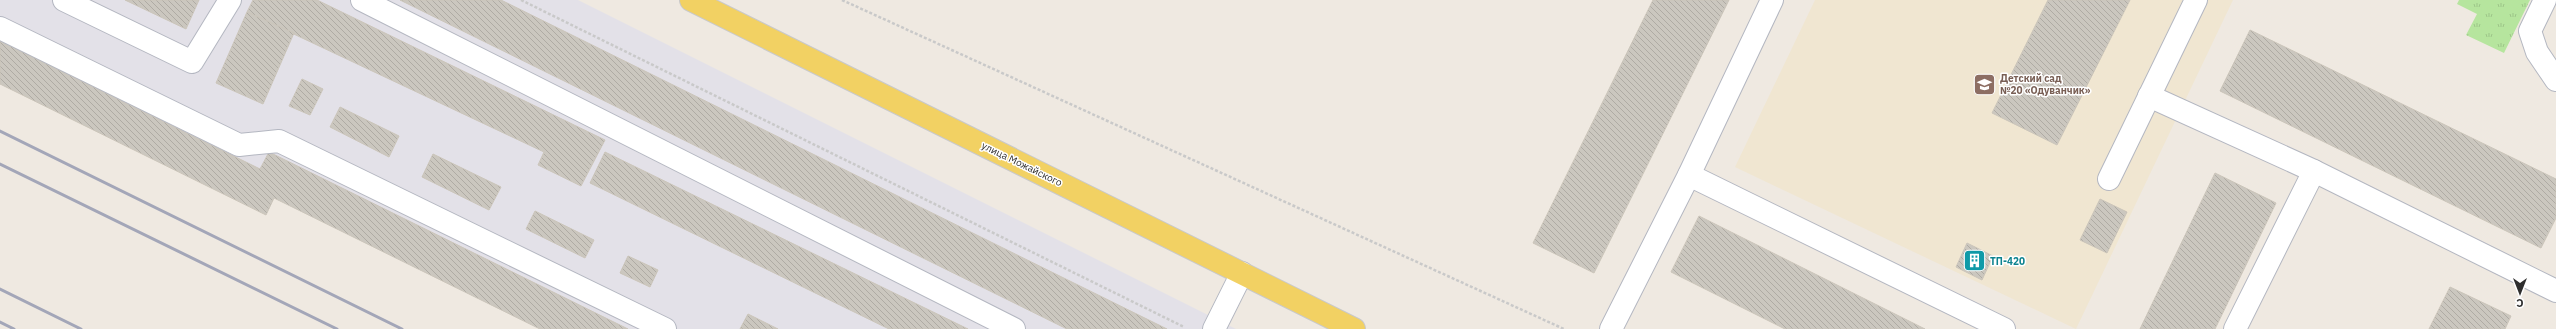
<svg xmlns="http://www.w3.org/2000/svg" width="2556" height="329" viewBox="0 0 2556 329" font-family="'IBM Plex Sans',sans-serif">
<style>
.industrial{fill:#e3e1e8}
.education{fill:#f0e6d1}
.grass{fill:url(#grass-tufts)}
.building{fill:url(#building-back-hatch);stroke:#cbc5ba}
.lines{fill:none;stroke-linecap:round;stroke-linejoin:round}
.minor-casing{stroke:#b4b7c1;stroke-width:24}
.major-casing{stroke:#c9c9c9;stroke-width:24}
.path{stroke:#c9c9c9;stroke-width:2.5;stroke-dasharray:3 2;stroke-linecap:butt}
.minor{stroke:#fff;stroke-width:22}
.major{stroke:#f2d163;stroke-width:22}
.rail{stroke:#a3a6b8;stroke-width:3}
.labels{text-anchor:middle;dominant-baseline:central;stroke-width:3;stroke-linejoin:round;paint-order:stroke}
.education-label{font-size:10px;font-weight:bold;fill:#785e54;stroke:#fff;text-anchor:start}
.street-label{font-size:10px;fill:#2e2e2e;stroke:#fff}
.culture-label{font-size:10px;font-weight:bold;fill:#0d838f;stroke:#fff;text-anchor:start}
</style>
<defs>
<pattern id="grass-tufts" width="24" height="20" patternUnits="userSpaceOnUse"><rect width="24" height="20" fill="#b6e59e"/><path d="M3 7l-1-3M5 7V3M7 7l1-3M15 17l-1-3M17 17v-4M19 17l1-3" fill="none" stroke="#9dc588"/></pattern>
<pattern id="building-back-hatch" width="6" height="6" patternUnits="userSpaceOnUse"><rect width="6" height="6" fill="#cbc7bf"/><path d="M-1 5l2 2M0 0l6 6M5-1l2 2" fill="none" stroke="#afaba4"/></pattern>
</defs>
<rect width="100%" height="100%" fill="#efe9e1"/>
<polygon class="industrial" points="0,0 578,0 1236,329 540,329 274,198 0,84"/>
<polygon class="education" points="1815,0 2233,0 2076,329 1735,167"/>
<polygon class="grass" points="2459,0 2530,0 2504,53 2466,35 2477,14 2457,4"/>
<g class="building">
<polygon points="125,0 199,0 186,29"/>
<polygon points="253,0 317,0 605,140 581,186 538,165 544,152 247,12"/>
<polygon points="400,0 501,0 1167,329 1067,329"/>
<polygon points="1653,0 1729,0 1594,273 1533,243"/>
<polygon points="2048,0 2130,0 2057,145 1992,113"/>
<polygon points="247,12 294,33 263,104 216,83"/>
<polygon points="2250,30 2556,179 2556,218 2541,248 2220,91"/>
<polygon points="0,41 260,169 269,152 628,329 540,329 274,198 266,215 0,84"/>
<polygon points="302,79 323,89 310,115 289,106"/>
<polygon points="340,107 399,136 389,157 330,127"/>
<polygon points="605,152 968,329 889,329 590,183"/>
<polygon points="433,154 501,187 489,210 422,177"/>
<polygon points="2215,173 2276,203 2215,329 2140,329"/>
<polygon points="2100,199 2127,212 2107,253 2080,240"/>
<polygon points="535,211 594,240 585,258 526,229"/>
<polygon points="1699,216 1925,329 1785,329 1671,272"/>
<polygon points="1967,243 1993,256 1982,280 1956,267"/>
<polygon points="628,256 658,270 650,287 620,273"/>
<polygon points="2450,287 2511,316 2505,329 2429,329"/>
<polygon points="748,314 778,329 740,329"/>
</g>
<g class="lines">
<defs>
<g id="minor">
<polyline points="64,0 192,62 230,0"/>
<polyline points="362,0 1014,329"/>
<polyline points="2545,0 2530,31 2537,52 2556,80"/>
<polyline points="0,28 239,145 279,141 665,329"/>
<polyline points="2149,96 2314,171 2556,291"/>
<polyline points="1689,175 2004,329"/>
<polyline points="2109,179 2196,0"/>
<polyline points="1214,329 1242,273"/>
<polyline points="1611,329 1689,175 1772,0"/>
<polyline points="2235,329 2314,171"/>
</g>
<polyline id="major" points="691,0 1354,329"/>
</defs>
<use href="#minor" class="minor-casing"/>
<use href="#major" class="major-casing"/>
<g class="path">
<polyline points="521,0 1184,327"/>
<polyline points="842,0 1564,329"/>
</g>
<use href="#minor" class="minor"/>
<use href="#major" class="major"/>
<g class="rail">
<polyline points="0,131 402,329"/>
<polyline points="0,164 337,329"/>
<polyline points="0,289 81,329"/>
<polyline points="0,322 14,329"/>
</g>
</g>
<defs>
<symbol id="school-square" viewBox="-11 -11 22 22"><rect x="-9" y="-9" width="18" height="18" rx="4" fill="#8d6e63" stroke="#fff"/><path d="M0-5L7-2L0 1L-7-2ZM-4 1L0 2.5L4 1V4Q0 6-4 4Z" fill="#fff"/></symbol>
<symbol id="building-square" viewBox="-11 -11 22 22"><rect x="-9" y="-9" width="18" height="18" rx="4" fill="#0f9aa8" stroke="#fff"/><path d="M-4-6H4V6H1V3H-1V6H-4ZM-2.5-4.3h1.7v1.8h-1.7ZM.8-4.3h1.7v1.8H.8ZM-2.5-1h1.7V.8h-1.7ZM.8-1h1.7V.8H.8Z" fill="#fff"/></symbol>
</defs>
<g fill-rule="evenodd">
<use href="#school-square" x="1972" y="72" width="25" height="25"/>
<use href="#building-square" x="1962" y="248" width="25" height="25"/>
</g>
<g class="labels">
<g class="education-label">
<text x="2000" y="78">Детский сад<tspan x="2000" dy="12">№20 «Одуванчик»</tspan></text>
</g>
<g class="street-label">
<text transform="translate(1022 164) rotate(26)">улица Можайского</text>
</g>
<g class="culture-label">
<text x="1990" y="261">ТП-420</text>
</g>
</g>
<g transform="translate(2520 293) rotate(180)" stroke="#ffffff" stroke-width="3" paint-order="stroke">
<path d="M0-3L7 15L0 10L-7 15Z" fill="#2e2e2e"/>
<text y="-6" font-size="11" font-weight="bold" text-anchor="middle" fill="#2e2e2e">С</text>
</g>
</svg>
